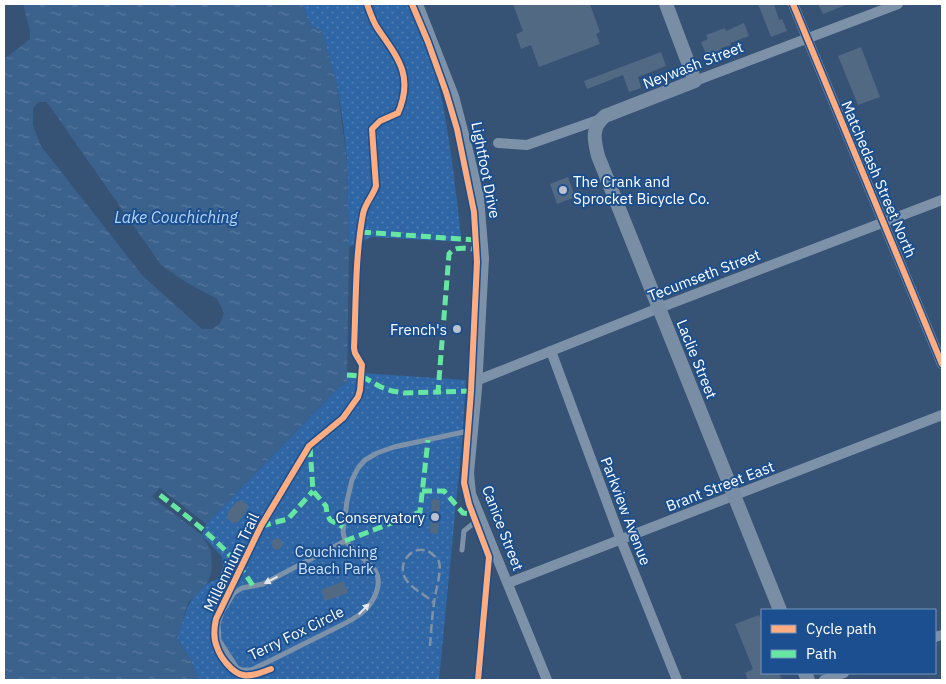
<svg xmlns="http://www.w3.org/2000/svg" width="946" height="684" viewBox="0 0 946 684" font-family="'IBM Plex Sans',sans-serif">
<style>
.park{fill:url(#park-dots)}
.water{fill:url(#water-ripples)}
.pier{fill:#365274}
.building{fill:#526984}
.lines{fill:none;stroke-linecap:round;stroke-linejoin:round}
.service{stroke:#7d92a8;stroke-width:5}
.minor{stroke:#7d92a8;stroke-width:10}
.secondary{stroke:#798da4;stroke-width:14}
.rail{stroke:#7e92a7;stroke-width:2.5;stroke-dasharray:9 4;stroke-linecap:butt}
.quiet{stroke:#66e7a1;stroke-width:5;stroke-dasharray:10 5;stroke-linecap:butt}
.cycleway-casing{stroke:#1b4f8f;stroke-width:9}
.cycleway{stroke:#ffac80;stroke-width:6}
.oneway{fill:#e5e9ee}
.poi-dot{fill:#b9c2ce;stroke:#1b4f8f;stroke-width:2}
.labels{text-anchor:middle;dominant-baseline:central;stroke-width:4;stroke-linejoin:round;paint-order:stroke}
.street-label{font-size:15px;fill:#fff;stroke:#1b4f8f}
.poi-label{font-size:15px;fill:#fff;stroke:#1b4f8f;text-anchor:end}
.park-label{font-size:15px;fill:#cfe3fa;stroke:#1b4f8f}
.water-label{font-size:16px;font-style:italic;fill:#b5d3f5;stroke:#1b4f8f}
</style>
<defs>
<pattern id="park-dots" width="8" height="8" patternUnits="userSpaceOnUse" patternTransform="scale(1.25)"><rect width="8" height="8" fill="#2f66a5"/><path d="M2 2h.1M6 6h.1" fill="none" stroke="#4e7db2" stroke-width="1.8" stroke-linecap="round"/></pattern>
<pattern id="water-ripples" width="26" height="14" patternUnits="userSpaceOnUse" patternTransform="scale(1.25)"><rect width="26" height="14" fill="#3b618d"/><path d="M2 4q2-2 4 0t4 0M15 11q2-2 4 0t4 0" fill="none" stroke="#58799e"/></pattern>
</defs>
<rect width="100%" height="100%" fill="#365274"/>
<g class="park">
<path d="M302,4H408C416,21 425,39 431,57C449,117 454,180 462,242L372,237L349,247L347,161L343,122L337,86L322,31L310,25Z"/>
<path d="M347,372L466,380L462,442L439,680H199L190,659L177,639C185,615 190,587 218,579L223,567L222,557L202,535L206,524L340,386L347,383Z"/>
</g>
<polygon class="water" points="4,4 302,4 310,25 322,30 337,86 347,161 349,247 347,383 340,386 206,524 202,535 211,551 212,570 208,582 188,603 177,639 190,659 199,680 4,680"/>
<g class="pier">
<polygon points="4,4 23,4 30,31 30,39 4,59"/>
<polygon points="38,102 46,102 51,108 161,265 184,281 217,299 224,313 220,323 212,329 202,329 143,276 41,146 33,125 33,109"/>
<polygon points="160,488 206,524 202,535 152,497"/>
</g>
<g class="building">
<polygon points="513,4 590,4 600,32 596,34 600,44 539,67 531,45 521,49 516,34 523,31"/>
<polygon points="758,4 774,4 779,20 782,19 787,31 771,37"/>
<polygon points="818,4 848,4 823,14"/>
<polygon points="744,23 749,36 730,43 731,45 721,48 722,51 707,57 701,42 708,39 706,35 725,28 726,31"/>
<polygon points="861,47 880,97 858,105 838,56"/>
<polygon points="661,52 666,66 638,77 641,88 629,92 623,75 587,89 584,81"/>
<polygon points="568,177 575,197 557,204 550,184"/>
<polygon points="432,499 440,500 438,534 430,533"/>
<polygon points="242,500 248,505 246,512 238,522 233,523 227,519 228,512 236,502"/>
<circle cx="277" cy="544" r="5.5"/>
<polygon points="344,581 348,593 325,601 321,590"/>
<polygon points="759,615 762,623 762,673 779,673 782,680 748,680 745,673 753,669 735,624"/>
</g>
<g class="lines">
<g class="service">
<path d="M345,541L263,584L242,588L234,593L222,612L218,624L219,640L237,668L242,670H251C275,659 299,646 324,634C337,627 353,621 364,611C375,600 383,584 375,570L345,541L343,532L347,501L352,480L358,468L365,460L377,453L394,447L473,430"/>
<polyline points="462,550 464,531 480,518"/>
</g>
<g class="minor">
<polyline points="418,4 454,96 468,150 479,197 484,258 477,389 469,473 471,494 547,680"/>
<polyline points="793,4 942,364"/>
<polyline points="695,81 898,4"/>
<polyline points="498,143 527,145 601,119"/>
<polyline points="551,351 621,540 677,680"/>
<polyline points="478,380 659,308 942,200"/>
<polyline points="508,583 942,415"/>
<polyline points="935,637 942,635"/>
<polyline points="824,680 844,673"/>
</g>
<g class="secondary">
<path d="M666,4L695,81L605,116C591,127 594,140 598,156L780,610"/>
<polyline points="805,673 808,680"/>
</g>
<path class="rail" d="M430,646C431,632 432,617 434,603C435,593 442,571 439,562C438,558 434,556 431,553C413,541 394,565 407,581C414,590 426,595 434,603"/>
<g class="quiet">
<polyline points="361,232 476,240"/>
<polyline points="347,375 361,376 381,387 392,391 404,393 438,392"/>
<path d="M471,391L438,392L449,254C455,245 467,249 476,249"/>
<polyline points="310,447 313,491 326,506 327,514 330,520 343,527"/>
<polyline points="422,491 444,491 463,513 472,514"/>
<path d="M160,495C194,522 230,548 253,586"/>
<polyline points="261,526 288,519 313,491"/>
<polyline points="345,541 420,512 428,440"/>
</g>
<defs>
<g id="cycleway">
<polyline points="412,4 428,42 446,92 457,129 474,212 477,262 471,391 464,483 469,504 489,557 478,680"/>
<polyline points="793,4 942,364"/>
<path d="M271,669C262,672 252,677 243,675C232,673 220,657 217,647C213,638 214,628 216,619L261,526L309,446L343,418L358,397L360,390L362,365L355,353L354,348C356,305 355,256 363,214C365,203 373,196 376,186L372,129L380,121L398,113C414,76 398,58 378,29C373,22 370,12 367,4"/>
</g>
</defs>
<use href="#cycleway" class="cycleway-casing"/>
<use href="#cycleway" class="cycleway"/>
</g>
<defs><path id="oneway-solid" d="M-6-.8H1V-3.2L6.5 0L1 3.2V.8H-6Z" transform="scale(1.25)"/></defs>
<g class="oneway">
<use href="#oneway-solid" transform="translate(271 580) rotate(153)"/>
<use href="#oneway-solid" transform="translate(364 609) rotate(-46)"/>
</g>
<g class="poi-dot">
<circle cx="563" cy="190" r="5"/>
<circle cx="457" cy="329" r="5"/>
<circle cx="435" cy="517" r="5"/>
</g>
<g class="labels">
<g class="street-label">
<text transform="translate(693 65) rotate(-21)">Neywash Street</text>
<text transform="translate(486 170) rotate(79)">Lightfoot Drive</text>
<text transform="translate(879 179) rotate(67)">Matchedash Street North</text>
<text transform="translate(704 275) rotate(-21)">Tecumseth Street</text>
<text transform="translate(697 359) rotate(68)">Laclie Street</text>
<text transform="translate(720 486) rotate(-21)">Brant Street East</text>
<text transform="translate(626 511) rotate(69)">Parkview Avenue</text>
<text transform="translate(503 528) rotate(69)">Canice Street</text>
<text transform="translate(231 562) rotate(-64)">Millennium Trail</text>
<text transform="translate(296 633) rotate(-26)">Terry Fox Circle</text>
</g>
<g class="poi-label">
<text x="573" y="181" text-anchor="start">The Crank and<tspan x="573" dy="17">Sprocket Bicycle Co.</tspan></text>
<text x="447" y="329">French's</text>
<text x="425" y="517">Conservatory</text>
</g>
<g class="park-label">
<text x="336" y="551">Couchiching<tspan x="336" dy="17">Beach Park</tspan></text>
</g>
<g class="water-label">
<text x="176" y="217">Lake Couchiching</text>
</g>
</g>
<rect width="946" height="684" fill="none" stroke="#ffffff" stroke-width="10"/>
<rect x="761" y="609" width="175" height="65" fill="#1b4f8f" stroke="#7695bc"/>
<rect x="771" y="625" width="25" height="8" fill="#ffac80" stroke="#7695bc"/>
<text x="806" y="634" font-size="15" fill="#ffffff">Cycle path</text>
<rect x="771" y="650" width="25" height="8" fill="#66e7a1" stroke="#7695bc"/>
<text x="806" y="659" font-size="15" fill="#ffffff">Path</text>
</svg>
